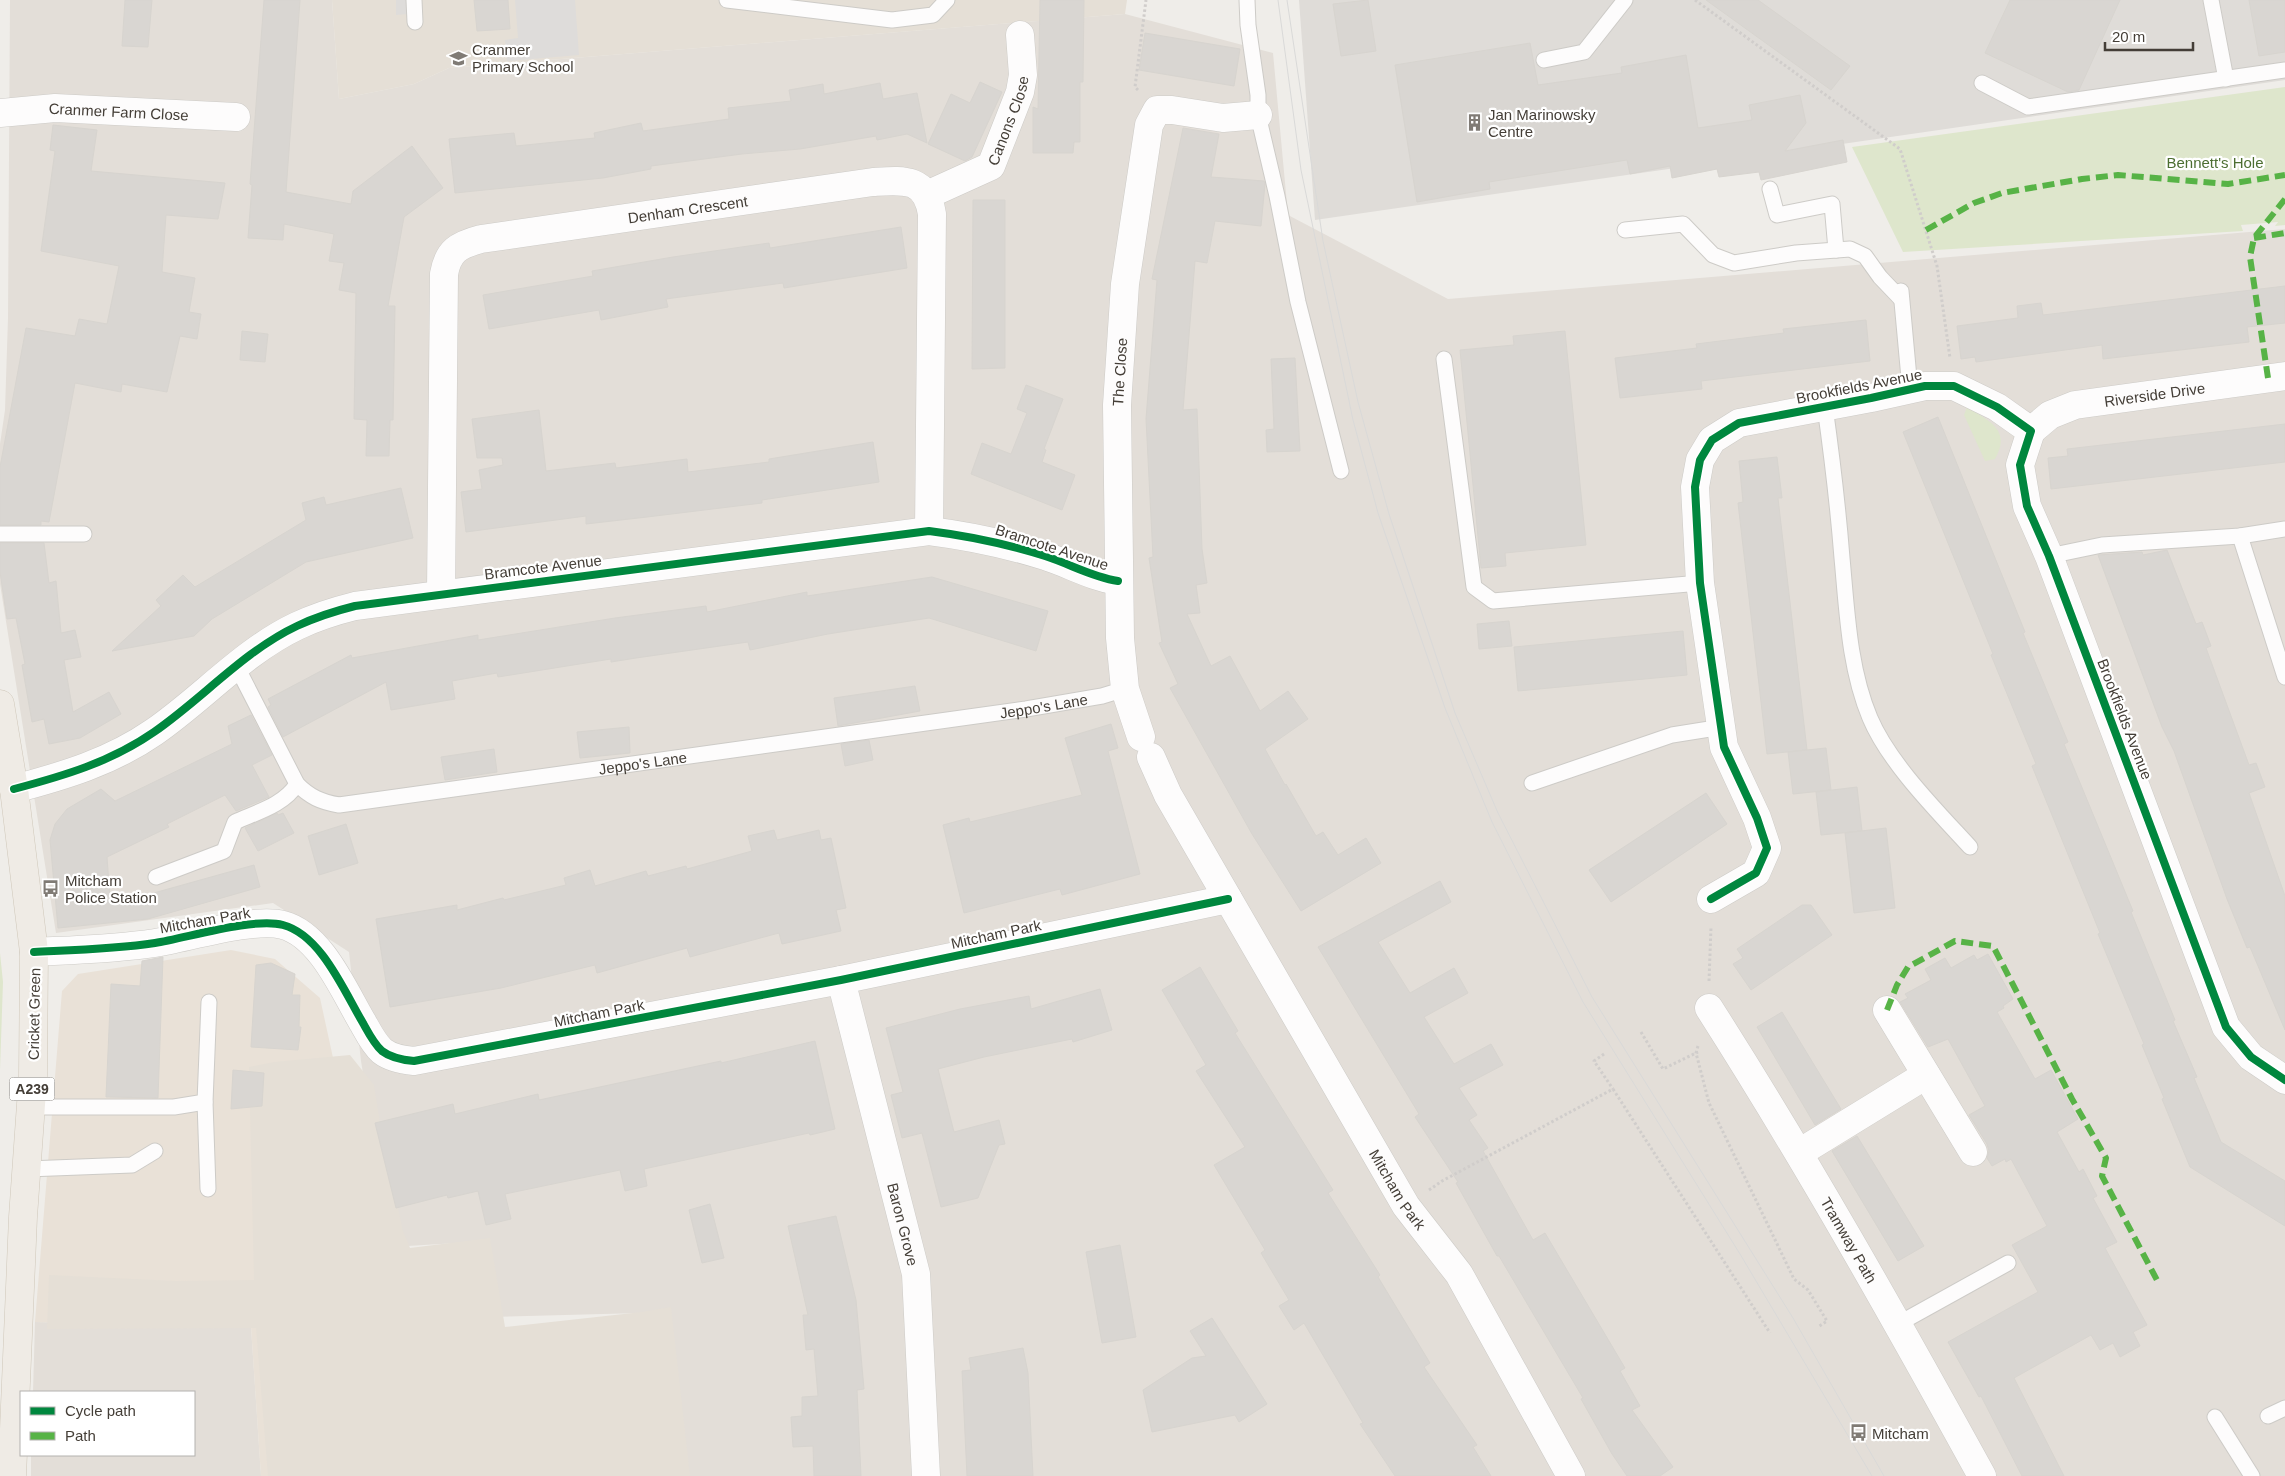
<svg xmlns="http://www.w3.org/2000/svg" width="2285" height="1476" viewBox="0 0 2285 1476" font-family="Helvetica,sans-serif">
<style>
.residential{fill:#e3ded8}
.commercial{fill:#e9e1d7}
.industrial{fill:#dfdcd8}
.education{fill:#e5dfd6}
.green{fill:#dee6cc}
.parking{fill:#dedcda}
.building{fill:#d9d6d2;stroke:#d7d4cf}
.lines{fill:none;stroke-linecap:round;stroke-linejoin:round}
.service-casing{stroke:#cdcbc7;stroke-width:17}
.minor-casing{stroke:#cdcbc7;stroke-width:29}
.primary-casing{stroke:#cfc7b9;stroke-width:29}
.path{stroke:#d0cdcb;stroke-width:3;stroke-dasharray:2.5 2.5;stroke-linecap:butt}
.service{stroke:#fdfcfc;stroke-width:15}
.minor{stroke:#fdfcfc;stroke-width:28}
.primary{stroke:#efebe5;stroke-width:28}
.tram{stroke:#d9d9d8;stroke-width:1}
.quiet{stroke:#57b346;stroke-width:6;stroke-dasharray:12 6;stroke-linecap:butt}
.cycleway-casing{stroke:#fff;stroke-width:11}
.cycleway{stroke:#00873e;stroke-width:8}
.labels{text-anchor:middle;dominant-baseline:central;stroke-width:4.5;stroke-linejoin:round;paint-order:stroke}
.shield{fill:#fff;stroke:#7c7873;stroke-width:1}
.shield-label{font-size:14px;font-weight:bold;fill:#443e37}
.poi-label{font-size:15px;fill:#443e37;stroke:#fff;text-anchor:start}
.street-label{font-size:15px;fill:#443e37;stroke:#fff}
.park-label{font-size:15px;fill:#4c6e31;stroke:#fff}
</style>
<rect width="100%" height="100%" fill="#efede9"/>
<g class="residential">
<polygon points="10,0 332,0 339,99 414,84 449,68 1125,14 1273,53 1288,215 1448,299 2285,229 2285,1476 656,1476 641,1313 489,1317 490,1241 391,1247 361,1061 349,952 273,903 56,933 0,584 0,444 5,410 8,318"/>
<polygon points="35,1322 251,1327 261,1476 31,1476 31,1455 194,1455 194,1392 33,1392"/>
</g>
<polygon class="commercial" points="231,950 275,959 320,998 377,1260 481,1328 638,1476 261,1476 251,1327 35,1322 62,991 78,974"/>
<polygon class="industrial" points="1299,0 2285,0 2285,80 1315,220"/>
<g class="education">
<polygon points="332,0 1127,0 1125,14 449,68 414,84 339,99"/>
<polygon points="350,1055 374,1085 382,1136 403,1231 410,1248 490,1238 505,1327 642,1312 671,1307 690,1476 268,1476 256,1328 47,1329 49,1275 176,1281 254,1280 249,1067 274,1062"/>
</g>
<g class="green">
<polygon points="2285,87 2285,225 2275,226 2278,222 2241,225 2243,231 1903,252 1852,147"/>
<path d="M1967,407C1989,421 2012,430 1995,459L1985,461L1964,415Z"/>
<polygon points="0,953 3,982 0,1070"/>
</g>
<g class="parking">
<polygon points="396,0 407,0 408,14 396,15"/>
<polygon points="515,0 575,0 579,55 507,61 505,40 518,38"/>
</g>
<g class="building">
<polygon points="125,0 152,0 148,47 122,46"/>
<polygon points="264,0 300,0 286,192 351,204 353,191 412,146 443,188 404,217 388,306 395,306 393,420 390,420 389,456 366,456 367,420 354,419 356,293 339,290 344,263 329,261 334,234 284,224 283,240 248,238 252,185 250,184"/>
<polygon points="474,0 508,0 510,29 477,31"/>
<polygon points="1040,0 1084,0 1083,82 1080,82 1080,142 1074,142 1073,153 1033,153 1033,107 1038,109"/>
<polygon points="1368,0 1376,51 1341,56 1333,4"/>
<polygon points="1706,0 1758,0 1850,66 1831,90"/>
<polygon points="2010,0 2120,0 2079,90 2068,92 1985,53"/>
<polygon points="2249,0 2285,0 2285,52 2259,56"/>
<polygon points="1145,33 1240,49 1234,86 1139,70"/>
<polygon points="1530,43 1538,85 1622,73 1621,67 1686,55 1698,128 1752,120 1749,105 1800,95 1806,123 1785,151 1843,140 1847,162 1761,180 1759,172 1719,177 1717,169 1672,178 1670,166 1630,174 1627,160 1489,182 1490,189 1417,202 1395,65"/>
<polygon points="980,82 1002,92 972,157 965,161 928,144 951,94 970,103"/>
<polygon points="880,83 883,99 917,93 927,143 907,134 877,140 876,136 800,149 742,154 651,166 651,169 603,178 455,193 449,139 514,133 516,146 595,138 594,133 641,123 643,131 729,119 728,108 791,101 789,90 823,84 824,94"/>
<polygon points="53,125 97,130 91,171 225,183 218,219 166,215 162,272 195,278 189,312 201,314 197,339 180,336 167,392 122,384 121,392 75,383 49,522 41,521 41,525 0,525 0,467 26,328 75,336 79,319 107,324 119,266 41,251 55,151 50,150"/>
<polygon points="1183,128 1219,134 1211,177 1264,181 1265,184 1261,226 1215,221 1207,263 1195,261 1183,410 1197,409 1202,549 1207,583 1196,585 1200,613 1187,614 1211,666 1230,656 1260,711 1288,691 1308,719 1265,749 1285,785 1286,784 1316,836 1323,832 1338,855 1366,838 1381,863 1301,911 1252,834 1170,688 1178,684 1159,643 1162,642 1149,558 1153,557 1146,419 1157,280 1152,279"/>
<polygon points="973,200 1005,200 1005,368 972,369"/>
<polygon points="901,227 907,268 784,288 783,283 666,299 668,307 601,320 599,310 489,329 483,295 593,276 592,271 673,257 769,243 770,248"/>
<polygon points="2285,286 2285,323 2247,327 2249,342 2103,359 2102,345 1976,362 1975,357 1961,359 1957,326 2018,318 2017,306 2041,303 2043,315"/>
<polygon points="1866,320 1870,361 1701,381 1702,389 1620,398 1615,358 1697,348 1696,344 1784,333 1783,329"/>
<polygon points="242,331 268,334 265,362 240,360"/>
<polygon points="1565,331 1586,545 1505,553 1506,566 1481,568 1460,350 1514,345 1513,336"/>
<polygon points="1295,358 1300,451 1267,452 1266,430 1274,429 1271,359"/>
<polygon points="1026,385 1063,399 1044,449 1046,450 1042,462 1075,475 1062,510 971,474 982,443 1011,454 1027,413 1017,409"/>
<polygon points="539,410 546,471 615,463 616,468 687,459 688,472 769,462 769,459 873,442 879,482 762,500 762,503 647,517 586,524 586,516 466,532 461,492 482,489 479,470 503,465 502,458 477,458 472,419"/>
<polygon points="1938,417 2025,632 2023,633 2068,742 2064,744 2133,911 2131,912 2175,1020 2173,1021 2197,1077 2194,1078 2221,1142 2285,1181 2285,1226 2190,1167 2162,1099 2164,1098 2142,1045 2144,1044 2098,934 2100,933 2032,766 2036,764 1991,655 1993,654 1903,432"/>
<polygon points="2285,424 2285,462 2051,489 2048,458 2068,456 2067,449"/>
<polygon points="1777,457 1782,498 1778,498 1807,750 1767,754 1738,503 1743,502 1739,461"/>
<polygon points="401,488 413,538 306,562 212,619 194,636 112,651 161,606 156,600 183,575 195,587 306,520 302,503 324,497 326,505"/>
<polygon points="0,543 44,543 49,583 56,581 61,633 75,630 81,657 64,660 73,712 109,692 121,714 80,738 49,744 44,719 32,722 22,665 25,664 16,618 7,619 0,572"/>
<polygon points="2167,550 2196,624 2202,622 2211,646 2206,648 2249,765 2256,763 2265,787 2249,793 2285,896 2285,1030 2250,947 2247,948 2227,899 2174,751 2162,727 2098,555 2142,552 2143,555"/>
<polygon points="932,577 1048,611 1036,651 929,618 828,634 750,650 748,642 636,658 611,662 611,659 498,677 497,673 452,681 455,699 391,710 386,682 283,737 268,707 271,705 268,699 351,655 352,658 478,635 478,640 615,618 706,606 707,612 807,592 807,596"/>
<polygon points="1509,621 1512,646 1479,649 1477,624"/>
<polygon points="1683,631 1687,675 1518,691 1514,647"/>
<polygon points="915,686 920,711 838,726 834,698"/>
<polygon points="251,715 272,755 252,765 269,797 236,811 225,795 167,824 169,827 107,857 110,898 142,893 143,896 254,865 260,887 148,919 58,928 50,840 55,824 67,809 101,789 115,801 232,744 228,726"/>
<polygon points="1111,724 1118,748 1108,751 1140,874 1062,895 1060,889 964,913 943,825 969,818 970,822 1082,795 1065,738"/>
<polygon points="629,727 630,753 580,758 577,732"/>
<polygon points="869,740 873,760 845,766 841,744"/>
<polygon points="1826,748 1831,790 1793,794 1788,752"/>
<polygon points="494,749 497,772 445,780 441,757"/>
<polygon points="1857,787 1862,831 1821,835 1816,792"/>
<polygon points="1706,793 1727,824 1611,902 1589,870"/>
<polygon points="277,813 278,815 283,813 294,833 258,851 245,828"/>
<polygon points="346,824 358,863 319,875 308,836"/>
<polygon points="1886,828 1895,908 1854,913 1845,833"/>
<polygon points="774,830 777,840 819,830 821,840 831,838 846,908 836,910 841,931 782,944 779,933 690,957 687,948 597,973 595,965 501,988 390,1007 376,919 457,905 457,910 503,898 504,900 566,885 564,878 590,870 595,886 646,871 648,876 686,866 687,869 752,851 748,836"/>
<polygon points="1440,881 1451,902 1378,942 1410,993 1454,968 1468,993 1424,1017 1454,1064 1491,1044 1503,1065 1459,1088 1477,1115 1469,1120 1488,1148 1483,1151 1533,1240 1545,1233 1625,1368 1620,1371 1640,1406 1632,1410 1673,1467 1660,1476 1627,1476 1612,1454 1581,1399 1583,1398 1499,1256 1497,1256 1456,1183 1458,1182 1415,1117 1419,1114 1318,947"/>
<polygon points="1802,905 1811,905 1832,935 1751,990 1733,964 1743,958 1737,949"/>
<polygon points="1988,954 2013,999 2003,1006 2004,1008 1997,1012 2035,1079 2051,1070 2078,1119 2057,1132 2079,1172 2083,1169 2097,1196 2093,1198 2117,1242 2105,1248 2147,1325 2133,1332 2140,1346 2120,1357 2113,1343 2100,1350 2091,1335 2014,1378 2064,1476 2022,1476 1981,1396 1979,1397 1948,1342 2038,1292 2012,1245 2047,1226 2011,1159 2006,1162 2005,1159 1992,1166 1987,1158 1989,1151 1987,1144 1969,1115 1985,1106 1948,1039 1928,1047 1900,1002 1908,998 1905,994 1931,980 1925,969 1945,958 1951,968 1974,955 1977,960"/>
<polygon points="163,957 158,1098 106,1097 111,984 140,986 142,961"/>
<polygon points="271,963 295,974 292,995 300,995 299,1027 301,1027 298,1050 251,1047 256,965"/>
<polygon points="1200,967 1238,1031 1235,1033 1333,1190 1328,1193 1380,1275 1378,1277 1430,1363 1424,1367 1477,1445 1473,1447 1491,1476 1395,1476 1360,1424 1363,1423 1304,1323 1294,1330 1279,1306 1289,1300 1261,1253 1265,1250 1214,1165 1245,1147 1196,1071 1206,1065 1162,990"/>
<polygon points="1100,989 1112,1030 1073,1042 1072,1039 984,1057 938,1069 954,1132 999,1120 1005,1144 999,1145 978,1198 941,1207 922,1133 902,1138 891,1095 903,1092 886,1028 960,1009 1029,996 1031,1009"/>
<polygon points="1782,1012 1841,1109 1815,1125 1757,1027"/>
<polygon points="815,1041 835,1129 810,1135 809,1133 644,1169 647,1186 625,1191 620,1170 505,1194 511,1219 486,1225 478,1191 448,1198 447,1195 396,1208 375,1123 453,1104 455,1114 538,1094 539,1100 721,1061 721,1063"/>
<polygon points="233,1070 264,1073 262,1106 231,1109"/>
<polygon points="1857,1136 1924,1246 1898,1261 1832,1151"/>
<polygon points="710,1204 724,1258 702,1263 689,1210"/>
<polygon points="836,1216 856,1300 864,1389 857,1390 861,1476 814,1476 813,1446 793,1447 791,1417 802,1416 802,1397 818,1396 814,1349 806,1350 803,1315 808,1315 788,1226"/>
<polygon points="1120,1245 1136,1337 1102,1343 1086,1252"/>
<polygon points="1212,1318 1267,1404 1239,1422 1235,1415 1152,1432 1143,1390 1192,1358 1206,1356 1190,1331"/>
<polygon points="1023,1348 1028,1373 1033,1476 967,1476 962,1371 971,1370 969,1358"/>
</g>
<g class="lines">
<defs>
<g id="service">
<polyline points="414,0 415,22"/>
<polyline points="727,0 892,20 933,15 947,0"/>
<polyline points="1247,0 1248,25 1258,95 1258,115 1277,196 1298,302 1341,471"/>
<polyline points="2211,0 2226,79"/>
<polyline points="1544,60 1584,52 1625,0"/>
<polyline points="1982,83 2028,107 2285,70"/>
<polyline points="1770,189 1777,215 1832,204 1836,250"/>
<polyline points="1625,230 1683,224 1713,255 1734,263 1796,253 1850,249 1865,256 1880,277 1901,299"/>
<polyline points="1901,291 1910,389"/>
<polyline points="1444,359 1474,587 1493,601 1700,583"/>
<path d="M1825,407C1832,457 1838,507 1842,558C1847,611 1849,668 1870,718C1889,763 1937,811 1970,847"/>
<polyline points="0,534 84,534"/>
<polyline points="2240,536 2285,677"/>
<polyline points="2049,556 2102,545 2240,536 2285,529"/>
<path id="s1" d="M237,667L297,784C310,797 321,802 339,805L1026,709L1102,696L1125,689"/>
<polyline points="1532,783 1672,735 1722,727"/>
<path d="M156,877L224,851L235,822C257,812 284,805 297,784"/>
<polyline points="205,1102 208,1189"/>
<polyline points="31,1107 174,1107 205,1102 209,1002"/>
<polyline points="27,1169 132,1165 155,1151"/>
<polyline points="1898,1324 2008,1263"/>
<polyline points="2268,1416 2285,1408"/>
<polyline points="2215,1417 2252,1476"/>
</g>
<g id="minor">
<path id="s2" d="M0,113L55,108L236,117"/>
<path id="s3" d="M927,195L991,166L1020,92L1023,75L1020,35"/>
<path id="s4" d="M2031,431L2050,415L2075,405L2285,376"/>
<path id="s5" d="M441,594L444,274C448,251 458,245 481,239L873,182C904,180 926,177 932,214L929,531"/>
<path id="s6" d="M1141,737L1125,689L1120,638L1117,405L1125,284L1149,125L1157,110H1172L1223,118L1258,115"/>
<path id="s7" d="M1151,757L1168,795L1406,1206L1459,1274L1571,1476"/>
<path d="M14,789C63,776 111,762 154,732C202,699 244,651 297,626C316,617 335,611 355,606L929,531C969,536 1007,544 1045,556C1070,564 1092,577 1118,581"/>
<polyline points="1711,899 1756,873 1767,848 1757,818 1724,747 1700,583 1695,487 1700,460 1712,440 1739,423 1871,398 1925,386 1954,386 1997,407 2031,431 2020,465 2027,506 2049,556 2226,1027 2251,1057 2285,1080"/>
<path d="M34,952C75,950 115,949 155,943C187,938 254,917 283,925C321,935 344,991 363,1023C368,1032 374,1044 382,1051C391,1058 403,1060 414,1061L841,980L1228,899"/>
<path id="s8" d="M841,980L916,1274L926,1476"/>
<path id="s9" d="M1709,1008C1806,1160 1895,1318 1982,1476"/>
<polyline points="1887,1010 1973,1152"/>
<polyline points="1799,1153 1926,1075"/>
</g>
<polyline id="primary" points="0,704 14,789 34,952 33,1076 23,1217 12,1476"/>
</defs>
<use href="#service" class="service-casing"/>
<use href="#minor" class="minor-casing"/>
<use href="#primary" class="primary-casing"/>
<g class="path">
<polyline points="1695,0 1900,149 1937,266 1950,358"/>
<polyline points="1138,90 1135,87 1146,0"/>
<polyline points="1709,981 1711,927"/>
<polyline points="1641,1032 1663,1069 1698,1052"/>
<polyline points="1698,1046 1696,1053 1709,1103 1794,1279 1808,1290 1827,1321 1818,1327"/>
<polyline points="1604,1054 1594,1061 1613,1089"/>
<polyline points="1429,1190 1442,1181 1613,1089 1770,1333"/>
</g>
<use href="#service" class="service"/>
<use href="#minor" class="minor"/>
<use href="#primary" class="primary"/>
<g class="tram">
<polyline points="1278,0 1301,170 1353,420 1378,513 1445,708 1492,822 1583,1002 1740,1254 1872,1476"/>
<polyline points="1287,0 1323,241 1358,402 1389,514 1455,713 1498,813 1592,997 1793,1318 1884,1476"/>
</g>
<g class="quiet">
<polyline points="1926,230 1974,203 2002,193 2082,179 2118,175 2228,184 2285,175"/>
<polyline points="2254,238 2285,233"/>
<polyline points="2268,378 2250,257 2254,238 2285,199"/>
<polyline points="1887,1010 1897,985 1908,967 1955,941 1993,946 2072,1099 2106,1158 2102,1176 2158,1282"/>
</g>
<defs>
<g id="cycleway">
<path d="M14,789C63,776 111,762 154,732C202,699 244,651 297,626C316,617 335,611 355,606L929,531C969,536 1007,544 1045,556C1070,564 1092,577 1118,581"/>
<polyline points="1711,899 1756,873 1767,848 1757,818 1724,747 1700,583 1695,487 1700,460 1712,440 1739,423 1871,398 1925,386 1954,386 1997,407 2031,431 2020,465 2027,506 2049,556 2226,1027 2251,1057 2285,1080"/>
<path d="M34,952C75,950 115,949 155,943C187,938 254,917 283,925C321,935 344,991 363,1023C368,1032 374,1044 382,1051C391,1058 403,1060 414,1061L841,980L1228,899"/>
</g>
</defs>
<use href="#cycleway" class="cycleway-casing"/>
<use href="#cycleway" class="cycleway"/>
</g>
<defs>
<symbol id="school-bare" viewBox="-9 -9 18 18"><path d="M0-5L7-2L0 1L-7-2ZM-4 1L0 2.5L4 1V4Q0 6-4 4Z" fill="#807b75" stroke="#fff" stroke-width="2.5" paint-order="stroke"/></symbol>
<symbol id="building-bare" viewBox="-9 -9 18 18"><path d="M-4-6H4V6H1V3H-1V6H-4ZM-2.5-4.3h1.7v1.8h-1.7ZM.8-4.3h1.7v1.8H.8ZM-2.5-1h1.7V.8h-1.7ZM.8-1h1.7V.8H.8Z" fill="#807b75" stroke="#fff" stroke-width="2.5" paint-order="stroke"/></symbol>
<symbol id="bus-bare" viewBox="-9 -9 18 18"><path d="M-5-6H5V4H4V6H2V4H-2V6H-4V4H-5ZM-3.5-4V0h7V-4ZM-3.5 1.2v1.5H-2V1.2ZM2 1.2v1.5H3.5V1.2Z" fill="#807b75" stroke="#fff" stroke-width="2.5" paint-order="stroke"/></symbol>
</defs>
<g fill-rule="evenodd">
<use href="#school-bare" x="446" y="46" width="25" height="25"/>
<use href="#building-bare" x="1462" y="110" width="25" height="25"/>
<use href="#bus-bare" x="38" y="876" width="25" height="25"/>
<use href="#bus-bare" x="1846" y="1420" width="25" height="25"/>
</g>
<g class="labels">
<rect class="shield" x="9.5" y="1077.5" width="45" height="23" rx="4"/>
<g class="shield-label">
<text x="32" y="1089">A239</text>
</g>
<g class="poi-label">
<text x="472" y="49">Cranmer<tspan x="472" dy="17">Primary School</tspan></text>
<text x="1488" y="114">Jan Marinowsky<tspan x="1488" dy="17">Centre</tspan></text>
<text x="65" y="880">Mitcham<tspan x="65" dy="17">Police Station</tspan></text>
<text x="1872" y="1433">Mitcham</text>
</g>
<g class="street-label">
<text stroke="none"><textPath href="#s2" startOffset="119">Cranmer Farm Close</textPath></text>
<text stroke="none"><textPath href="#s3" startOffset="119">Canons Close</textPath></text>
<text stroke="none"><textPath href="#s5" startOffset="584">Denham Crescent</textPath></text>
<text stroke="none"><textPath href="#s6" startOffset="368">The Close</textPath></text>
<text transform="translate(1859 386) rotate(-11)">Brookfields Avenue</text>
<text stroke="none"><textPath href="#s4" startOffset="132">Riverside Drive</textPath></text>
<text transform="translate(1052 547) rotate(18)">Bramcote Avenue</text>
<text transform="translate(543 567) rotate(-7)">Bramcote Avenue</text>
<text stroke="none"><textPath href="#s1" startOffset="891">Jeppo's Lane</textPath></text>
<text transform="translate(2125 719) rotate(69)">Brookfields Avenue</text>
<text stroke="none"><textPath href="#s1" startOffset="486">Jeppo's Lane</textPath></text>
<text transform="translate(205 920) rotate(-10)">Mitcham Park</text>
<text transform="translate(996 934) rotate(-12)">Mitcham Park</text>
<text transform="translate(599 1013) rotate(-11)">Mitcham Park</text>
<text transform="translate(34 1014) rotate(-89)">Cricket Green</text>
<text stroke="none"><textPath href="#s7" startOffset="498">Mitcham Park</textPath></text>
<text stroke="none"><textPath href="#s8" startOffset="252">Baron Grove</textPath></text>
<text stroke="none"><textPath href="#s9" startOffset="271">Tramway Path</textPath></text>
</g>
<g class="park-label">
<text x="2215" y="162">Bennett's Hole</text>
</g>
</g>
<rect x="20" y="1391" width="175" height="65" fill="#ffffff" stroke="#b4b2af"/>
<rect x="30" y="1407" width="25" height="8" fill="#00873e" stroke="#b4b2af"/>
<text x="65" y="1416" font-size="15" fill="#443e37">Cycle path</text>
<rect x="30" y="1432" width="25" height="8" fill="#57b346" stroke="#b4b2af"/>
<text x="65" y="1441" font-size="15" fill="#443e37">Path</text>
<path d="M2105 42v8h88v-8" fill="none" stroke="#443e37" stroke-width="2.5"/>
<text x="2112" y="42" font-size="15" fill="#443e37" stroke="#ffffff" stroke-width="4" paint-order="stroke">20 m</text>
</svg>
